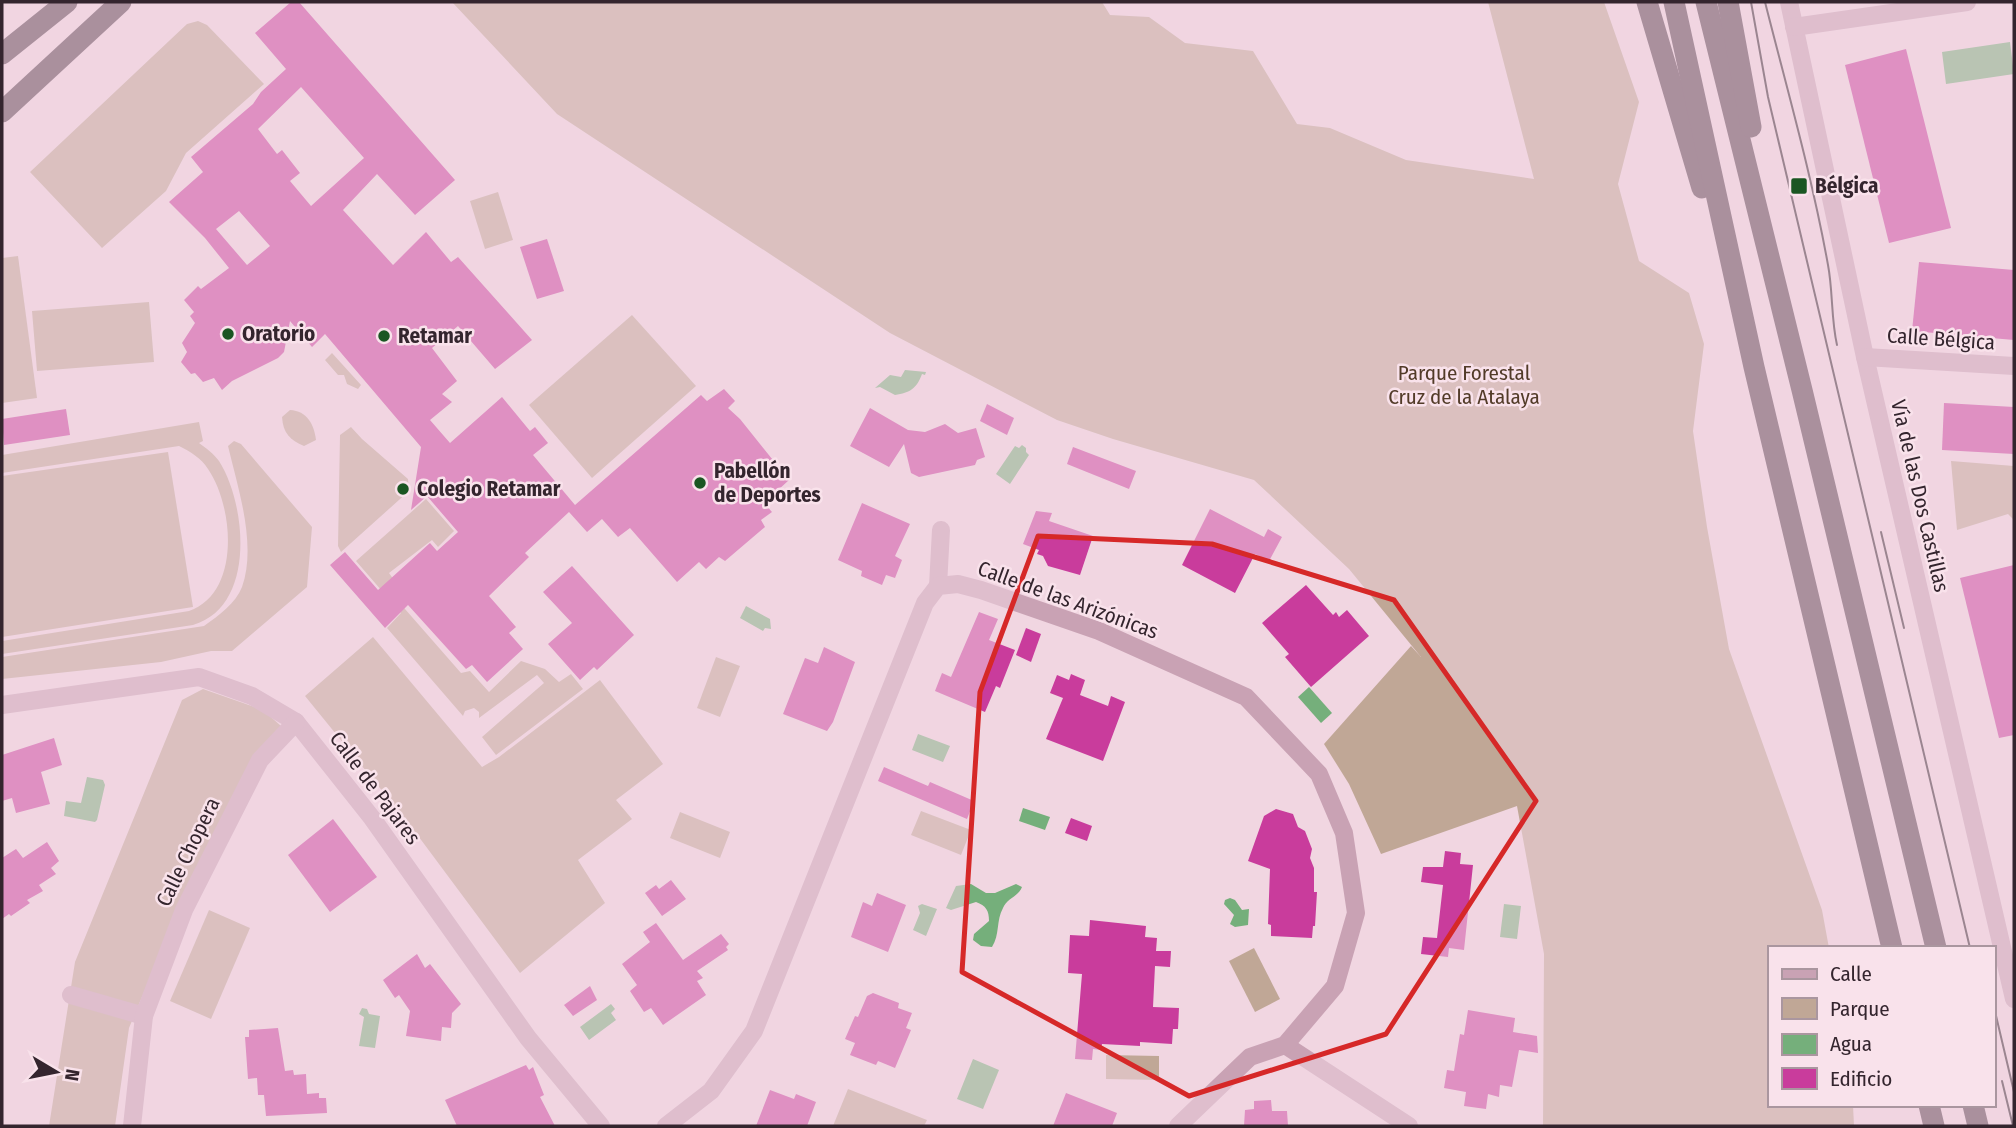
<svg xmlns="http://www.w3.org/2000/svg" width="2016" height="1128" viewBox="0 0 2016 1128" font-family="'Fira Sans Condensed',sans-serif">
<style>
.green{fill:#c0a796}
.water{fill:#75af7b}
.building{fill:#c93c9c;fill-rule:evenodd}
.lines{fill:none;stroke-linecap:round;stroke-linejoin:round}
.street{stroke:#c9a2b4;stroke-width:18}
.highway{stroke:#553c4b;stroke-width:21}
.tram{stroke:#34252e;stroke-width:2}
.marked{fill:none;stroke:#d62828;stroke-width:5;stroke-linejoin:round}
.poi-dot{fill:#1a5622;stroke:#f9e2eb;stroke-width:2.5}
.labels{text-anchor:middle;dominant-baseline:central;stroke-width:5;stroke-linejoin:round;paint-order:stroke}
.poi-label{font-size:21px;font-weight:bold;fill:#34252e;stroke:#f9e2eb;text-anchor:start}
.street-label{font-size:21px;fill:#34252e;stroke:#f9e2eb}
.park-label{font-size:21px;fill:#523b28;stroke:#f9e2eb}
</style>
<rect width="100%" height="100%" fill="#f1d6e1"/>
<g class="green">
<polygon points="452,2 1102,2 1110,15 1149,17 1185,43 1253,51 1297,124 1330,128 1406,160 1534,179 1488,2 1604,2 1639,102 1618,184 1639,261 1689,293 1704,344 1693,431 1707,527 1729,649 1822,910 1829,948 1769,948 1769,1105 1853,1105 1854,1126 1543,1126 1544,954 1517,806 1381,854 1349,784 1324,744 1411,646 1421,657 1349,569 1254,480 1113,439 1057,420 890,333 557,114"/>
<polygon points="198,21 207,25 264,84 186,153 166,191 102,248 30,172 187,24"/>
<polygon points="498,192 513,240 485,249 470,201"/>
<polygon points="18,256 37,398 2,403 2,258"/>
<polygon points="149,302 154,362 37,371 32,311"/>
<polygon points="632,315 696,386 592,478 529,405"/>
<polygon points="332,353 361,385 358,389 347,384 344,375 338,375 325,360"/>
<path d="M290,410C307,411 314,424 316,440L304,446C290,440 283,433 282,417Z"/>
<path d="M199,422L203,441L199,443C206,448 214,454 219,461C247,505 256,607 193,625L2,654V641L189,611C241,593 234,507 208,469C201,458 191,452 179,446L2,473V455Z"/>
<polygon points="351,427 362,439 408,479 409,491 341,552 338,546 340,435"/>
<path d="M234,441L241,444L312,527L307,587L232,651H211L161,662L2,679V657L204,626C218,616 236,603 242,587C257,545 238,488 228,446Z"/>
<polygon points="168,452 193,607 2,637 2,476"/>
<polygon points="1951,461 2014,466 2014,520 2008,514 1957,530"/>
<polygon points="426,499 454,531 438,547 432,540 389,573 404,594 398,601 461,673 470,671 489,692 521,661 545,669 559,682 571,674 583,689 496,755 482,737 544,683 537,675 479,718 479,712 474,708 465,711 463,716 387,628 401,613 356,561"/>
<polygon points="373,637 482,767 499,757 600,680 663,764 616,800 632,819 578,860 605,903 520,973 410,825 305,696"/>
<polygon points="716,657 740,666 720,717 697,708"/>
<polygon points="203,689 263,710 281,726 183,899 129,1028 115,1126 49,1126 75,962 182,700"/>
<polygon points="921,811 971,830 961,855 911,835"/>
<polygon points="680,812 730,832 720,858 670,838"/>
<polygon points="209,910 250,928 211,1019 170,1001"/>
<polygon points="1254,948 1280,999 1255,1012 1229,961"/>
<polygon points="1106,1055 1159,1056 1159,1080 1106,1079"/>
<polygon points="848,1089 927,1120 924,1126 833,1126"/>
</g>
<g class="water">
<polygon points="2010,42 2014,74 1946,84 1942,52"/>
<path d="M905,370L926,372L925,375L922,374C917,388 910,393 895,395L880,387L875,388L890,375L901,377Z"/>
<polygon points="1022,445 1026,448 1026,452 1029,455 1010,484 996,474 1015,446 1019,448"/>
<polygon points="746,606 770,619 771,629 765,628 763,631 740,618"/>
<polygon points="1309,687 1332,713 1321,723 1298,697"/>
<polygon points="918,734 950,746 943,762 912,750"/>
<polygon points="87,777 103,780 105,785 97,820 95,822 64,816 66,801 81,803"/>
<polygon points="1023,808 1050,817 1045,830 1019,821"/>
<path d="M1016,884L1022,887C1018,897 1007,898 1003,908C996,920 1000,935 992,947L981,946L973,940L974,934L989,921C989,910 986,906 976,902L951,910L946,908L956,886L971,884L986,893H995Z"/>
<polygon points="1230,898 1235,900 1242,910 1249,909 1248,925 1235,927 1230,924 1234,915 1224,904 1225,900"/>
<polygon points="922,904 937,909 926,936 913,930 920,913 918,906"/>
<polygon points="1504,904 1521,906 1517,939 1500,937"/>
<polygon points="611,1004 615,1009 611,1013 616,1020 589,1040 580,1027"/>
<polygon points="362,1008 367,1009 369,1014 380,1016 375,1048 359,1046 364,1017 359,1014"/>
<polygon points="973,1059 999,1070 983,1109 957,1099"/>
</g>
<g class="building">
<path d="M291,2H299L455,180L415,215L377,174L343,210L393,265L426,232L451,262L458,257L532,340L495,369L458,326L432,348L457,381L442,394L452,402L430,420L450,443L502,397L530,431L535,427L548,443L533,455L575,505L701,395L707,401L724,389L735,401L728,408L740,419L789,480L764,503L772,512L761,520L765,527L725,561L719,557L706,569L699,562L677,582L630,528L618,537L602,519L587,532L569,512L525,553L529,557L489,596L516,627L509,633L523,649L487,682L472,665L466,669L408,605L385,628L330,565L345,552L378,590L430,543L437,551L458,532L427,496L411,510L421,447L325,334L312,347L290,321L284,352L278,358L232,381L222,390L214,378L203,382L195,373L191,374L181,362L187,352L182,343L195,323L190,316L194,312L184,300L198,286L201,289L229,268L205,238L169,202L203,172L191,157L253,104L261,92L286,69L255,33ZM301,87L364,158L311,206L290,181L300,173L282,150L277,154L258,129ZM239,211L270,246L247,265L216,229Z"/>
<polygon points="1906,49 1951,228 1889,243 1845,65"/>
<polygon points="547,239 564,291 537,299 520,247"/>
<polygon points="1919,262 2014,270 2014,340 1912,331"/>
<polygon points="1944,403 2014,407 2014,454 1942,450"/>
<polygon points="987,404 1014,418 1007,435 980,421"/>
<polygon points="870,408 908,430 925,432 945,424 958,433 976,428 985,457 977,460 975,465 919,477 911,473 904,444 889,467 850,446"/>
<polygon points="66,409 70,435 4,445 2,419"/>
<polygon points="1073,447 1136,471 1129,489 1067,464"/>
<polygon points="862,503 910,524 895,556 902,560 895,578 886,575 882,585 861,576 862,571 838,560"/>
<polygon points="1210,509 1264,537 1268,529 1282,537 1269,561 1255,554 1235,593 1182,565"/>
<polygon points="1036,511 1052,513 1049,521 1093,536 1080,575 1048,566 1043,556 1037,554 1039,550 1023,544"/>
<polygon points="2014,565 2014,735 1999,738 1960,578"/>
<polygon points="572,566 634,635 597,670 594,667 580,680 548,644 572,623 543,592"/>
<polygon points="1306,585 1333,615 1336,612 1339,617 1347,610 1369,636 1311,687 1285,657 1289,654 1262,623"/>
<polygon points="979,612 998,619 989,640 1015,650 1000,688 996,686 985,712 935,691 942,673 951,677"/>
<polygon points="1026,628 1041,634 1031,662 1016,655"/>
<polygon points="824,647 855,662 833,722 827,731 783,714 805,658 818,663"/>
<polygon points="1071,674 1085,680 1080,695 1108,706 1111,696 1125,702 1103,761 1046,739 1063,698 1050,693 1057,675 1069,680"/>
<polygon points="54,738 62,765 41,772 50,804 16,813 12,798 2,801 2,755"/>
<polygon points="884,767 928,786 930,782 974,801 967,819 878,781"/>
<polygon points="1276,809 1293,814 1298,827 1305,831 1312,849 1310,858 1314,868 1314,892 1317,892 1315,926 1313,926 1312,938 1271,936 1271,925 1268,924 1270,869 1248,861 1264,816"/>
<polygon points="1071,818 1092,826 1087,841 1065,833"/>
<polygon points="333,819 377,877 330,912 288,855"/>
<polygon points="47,842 59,861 51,868 56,874 39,885 43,891 27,900 30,903 11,916 9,914 2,919 2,858 16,849 23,858"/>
<polygon points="1445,851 1461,853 1460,864 1473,865 1464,950 1449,948 1448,957 1421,954 1423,937 1437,938 1443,885 1421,882 1423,867 1443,867"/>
<polygon points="671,880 686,899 662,916 645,893 656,885 659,889"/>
<polygon points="877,893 906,905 888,952 851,937 863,902 872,906"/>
<polygon points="1090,920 1146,926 1145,937 1157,938 1156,951 1171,951 1170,967 1155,966 1153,1007 1179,1008 1178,1029 1173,1029 1172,1044 1140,1042 1140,1046 1102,1044 1101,1050 1093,1049 1092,1060 1075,1059 1082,974 1068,973 1070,935 1089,936"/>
<polygon points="656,923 683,960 721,934 729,944 726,947 728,950 697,971 703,978 697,981 706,995 663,1025 651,1008 644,1012 630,991 637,985 622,964 650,942 643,932"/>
<polygon points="417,954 425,968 430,964 461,1004 452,1013 451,1028 442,1027 441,1041 406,1036 410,1011 399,995 395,998 383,980"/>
<polygon points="590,986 597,1000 573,1016 564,1005"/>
<polygon points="873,993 899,1003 898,1008 912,1013 906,1028 911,1030 895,1068 878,1061 876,1065 850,1055 855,1043 845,1039 855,1016 858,1017 867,996"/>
<polygon points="1468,1010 1515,1018 1513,1032 1537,1036 1538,1053 1519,1050 1512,1087 1500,1085 1499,1097 1488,1094 1486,1109 1464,1106 1466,1092 1444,1088 1447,1070 1454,1071 1460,1034 1464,1035"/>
<polygon points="278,1028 285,1071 293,1070 294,1075 306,1074 307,1094 319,1093 319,1098 326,1098 327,1113 266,1116 264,1095 258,1095 257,1078 248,1079 245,1037 249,1037 249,1030"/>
<polygon points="526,1065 529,1070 533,1067 544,1095 540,1097 555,1126 457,1126 445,1100"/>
<polygon points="770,1090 794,1099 796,1094 816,1102 807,1126 756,1126"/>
<polygon points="1066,1093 1117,1113 1112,1126 1053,1126"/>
<polygon points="1271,1100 1272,1111 1287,1111 1288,1126 1244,1126 1245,1110 1254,1109 1254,1101"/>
</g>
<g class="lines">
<g class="street">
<polyline points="1789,2 1865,357 2014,999"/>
<polyline points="1794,27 1967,2"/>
<polyline points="1865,357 2014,366"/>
<polyline points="938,586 941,530"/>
<polyline points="2,705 199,677 252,696 296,722 372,818 528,1038 601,1126"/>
<polyline points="71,995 144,1016"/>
<polyline points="1285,1045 1409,1126"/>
<polyline points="132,1126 144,1016 184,910 260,760 296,722"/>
<polyline points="666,1126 711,1091 754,1031 925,603 938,586 958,584 981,590 1099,631 1246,697 1319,774 1344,833 1356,913 1335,986 1285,1045 1250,1057 1178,1126"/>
</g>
<g class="highway">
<polyline points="1647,2 1702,188"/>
<polyline points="1674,2 1754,367 1892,948"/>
<polyline points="1706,2 1802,390 1936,948"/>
<polyline points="1728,2 1751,127"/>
<polyline points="2,54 67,2"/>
<polyline points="2,112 121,2"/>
<polyline points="1929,1105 1934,1126"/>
<polyline points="1973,1105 1978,1126"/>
</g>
<g class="tram">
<polyline points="1751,2 1768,97 1970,948"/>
<path d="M1765,2C1787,89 1812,176 1828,265C1833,291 1831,319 1837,345"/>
<polyline points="1881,532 1904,628"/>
<polyline points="1993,1003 2014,1092"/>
<polyline points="2002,1081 2013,1126"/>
</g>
</g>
<path d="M0 0H2016V1128H0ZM1038,536L1212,544L1394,600L1536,801L1386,1034L1189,1096L962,972L980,692Z" fill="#f1d6e1" fill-opacity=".55" fill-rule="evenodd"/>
<path class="marked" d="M1038,536L1212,544L1394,600L1536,801L1386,1034L1189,1096L962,972L980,692Z"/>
<g class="poi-dot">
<rect x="1790" y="177" width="18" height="18" rx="3.5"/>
<circle cx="228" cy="334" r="7"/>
<circle cx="384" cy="336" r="7"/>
<circle cx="700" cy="483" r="7"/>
<circle cx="403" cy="489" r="7"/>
</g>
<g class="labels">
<g class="poi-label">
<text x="1815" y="186">Bélgica</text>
<text x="242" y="334">Oratorio</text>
<text x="398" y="336">Retamar</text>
<text x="714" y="471">Pabellón<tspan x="714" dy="24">de Deportes</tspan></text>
<text x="417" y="489">Colegio Retamar</text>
</g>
<g class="street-label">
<text transform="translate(1941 339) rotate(4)">Calle Bélgica</text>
<text transform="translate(1920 496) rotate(77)">Vía de las Dos Castillas</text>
<text transform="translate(1068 600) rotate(20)">Calle de las Arizónicas</text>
<text transform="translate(375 788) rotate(53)">Calle de Pajares</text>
<text transform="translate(188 852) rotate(-64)">Calle Chopera</text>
</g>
<g class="park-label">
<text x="1464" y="373">Parque Forestal<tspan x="1464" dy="24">Cruz de la Atalaya</tspan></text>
</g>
</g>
<rect width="2016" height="1128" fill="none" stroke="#34252e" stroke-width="7"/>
<rect x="1768" y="946" width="228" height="161" fill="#f9e2eb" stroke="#aa969f" stroke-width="2"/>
<rect x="1782" y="969" width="35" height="10" fill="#c9a2b4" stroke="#aa969f" stroke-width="2"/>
<text x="1830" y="981" font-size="21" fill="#34252e">Calle</text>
<rect x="1782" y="998" width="35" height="21" fill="#c0a796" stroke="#aa969f" stroke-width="2"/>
<text x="1830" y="1016" font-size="21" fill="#34252e">Parque</text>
<rect x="1782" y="1034" width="35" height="21" fill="#75af7b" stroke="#aa969f" stroke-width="2"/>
<text x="1830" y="1051" font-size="21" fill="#34252e">Agua</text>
<rect x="1782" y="1068" width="35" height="21" fill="#c93c9c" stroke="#aa969f" stroke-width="2"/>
<text x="1830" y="1086" font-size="21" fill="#34252e">Edificio</text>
<g transform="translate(56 1072) rotate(100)" stroke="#f9e2eb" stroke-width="5" paint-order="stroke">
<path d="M0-5L12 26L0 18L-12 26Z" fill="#34252e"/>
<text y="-10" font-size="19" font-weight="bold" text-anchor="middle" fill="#34252e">N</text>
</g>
</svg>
